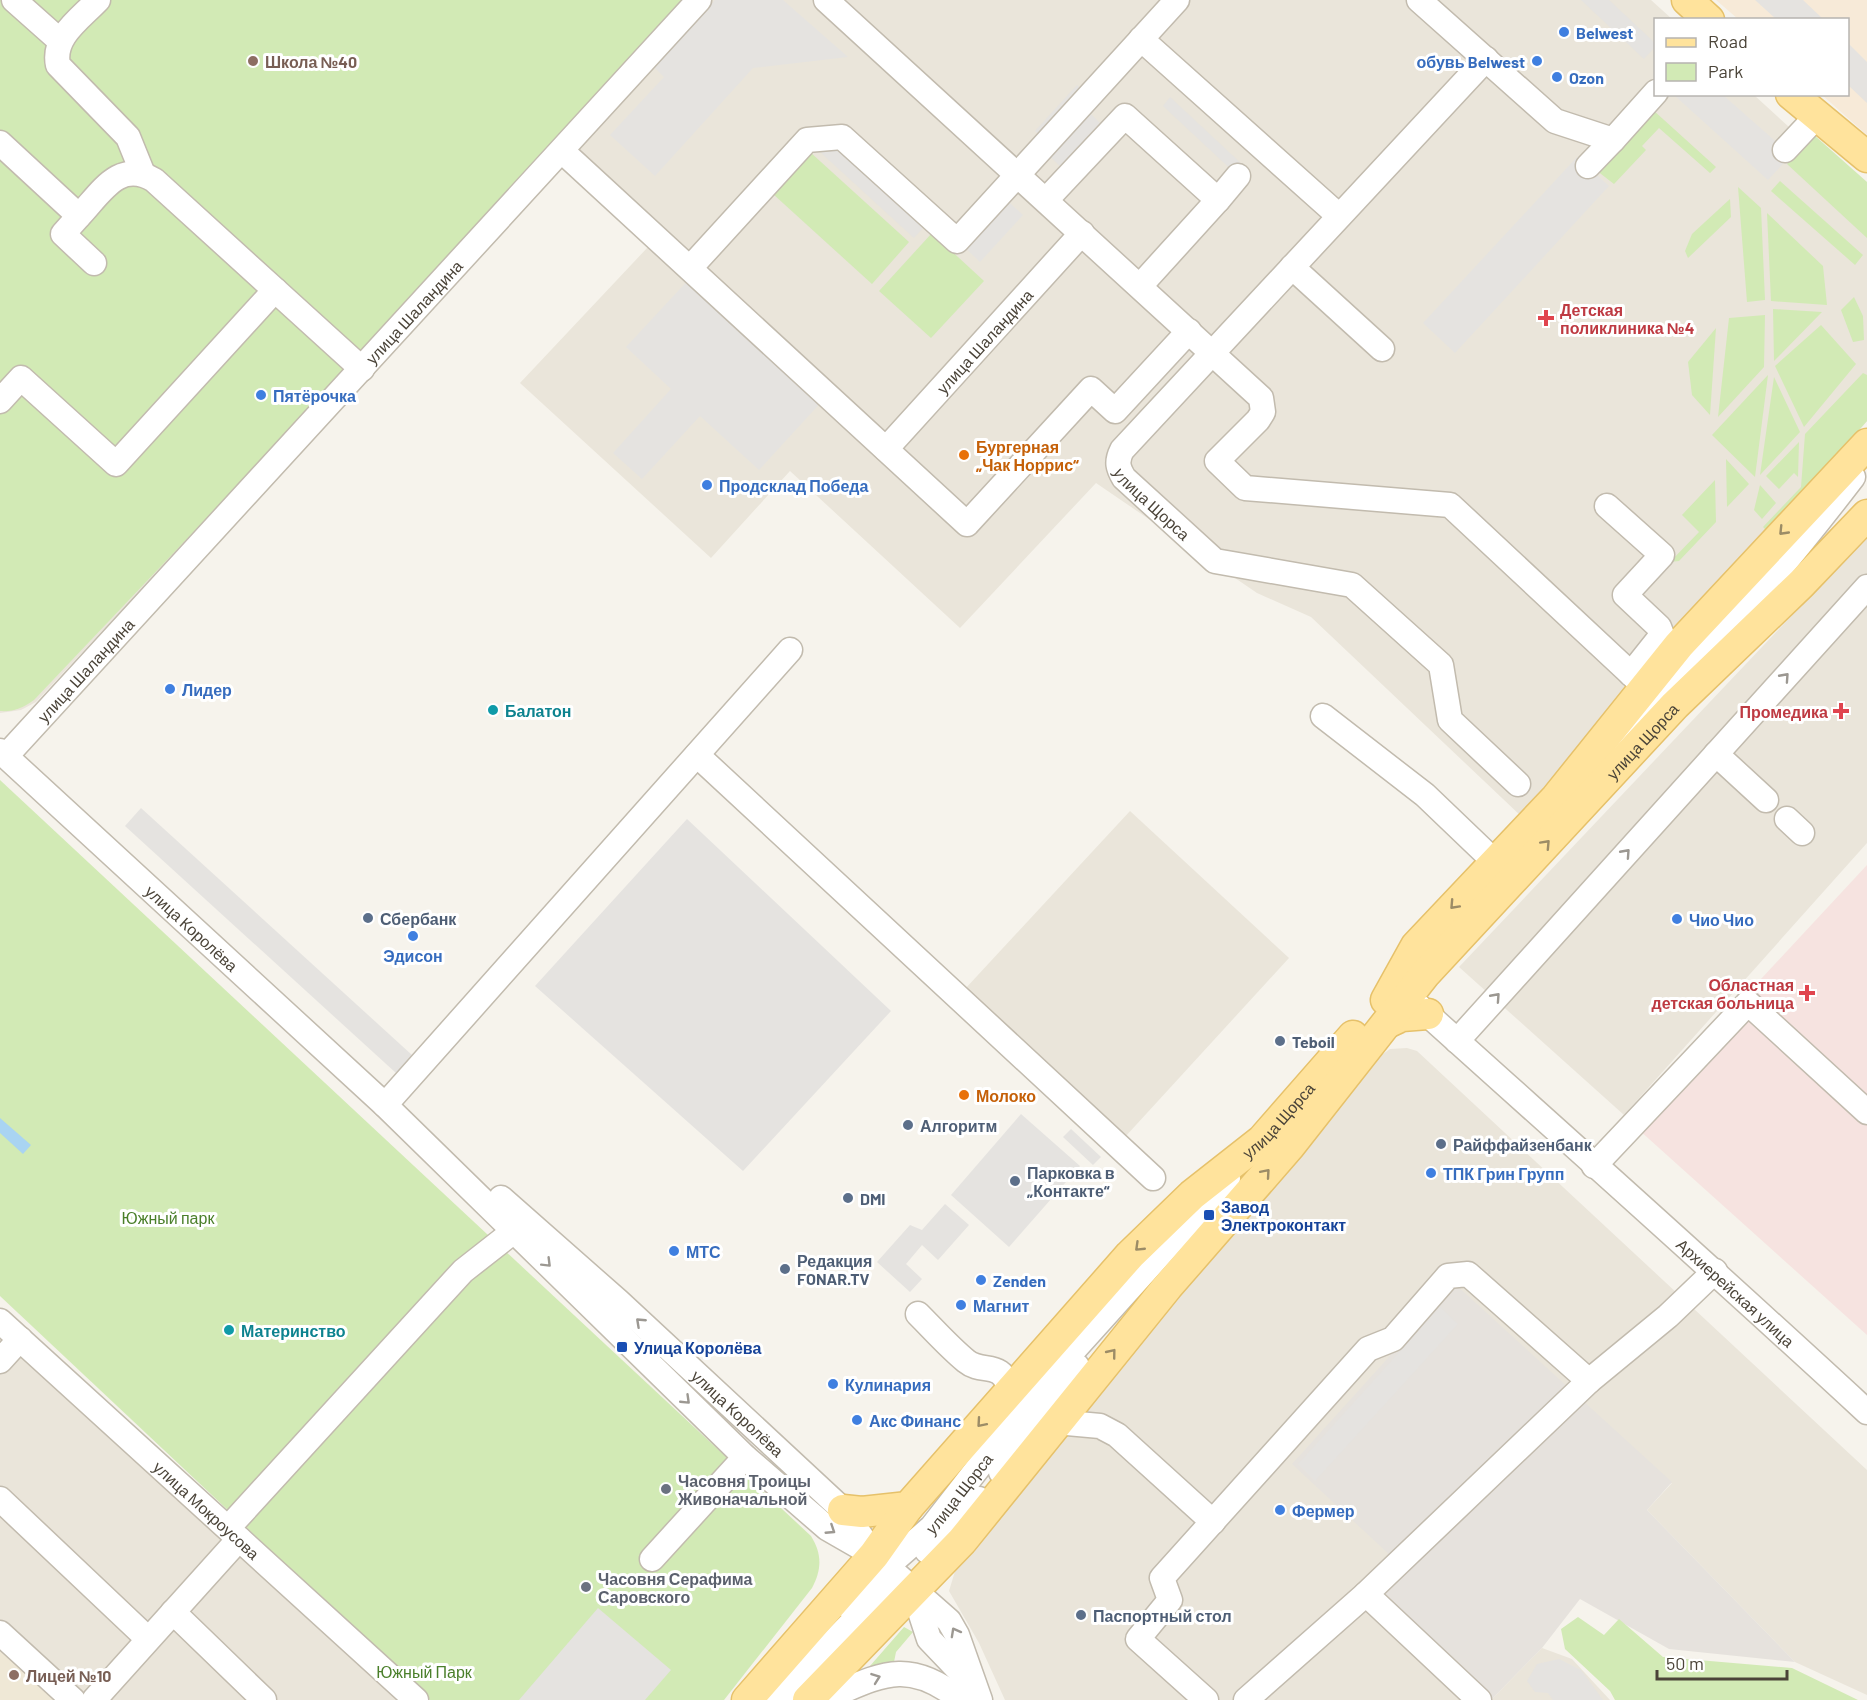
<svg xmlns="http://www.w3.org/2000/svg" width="1867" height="1700" viewBox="0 0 1867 1700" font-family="Barlow,sans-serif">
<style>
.residential{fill:#eae5da}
.commercial{fill:#f7ead8}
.industrial{fill:#e6e2dd}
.education{fill:#efe8d6}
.medical{fill:#f6e3e0}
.green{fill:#d2eab5}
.parking{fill:#e5e3e0}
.water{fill:#a9d4f2}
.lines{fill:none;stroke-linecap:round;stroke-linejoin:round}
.minor-casing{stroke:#c2bbae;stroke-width:27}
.major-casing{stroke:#e6c16a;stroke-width:33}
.minor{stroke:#fff;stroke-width:24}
.major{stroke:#ffe39c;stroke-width:30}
.oneway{stroke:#9c8c66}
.oneway2{stroke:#9c9892}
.shop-dot{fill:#3f7fe0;stroke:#fff;stroke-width:2}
.education-dot{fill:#8d6e63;stroke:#fff;stroke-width:2}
.health-dot{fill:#e0444e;stroke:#fff;stroke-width:2}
.food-dot{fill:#e8710a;stroke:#fff;stroke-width:2}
.culture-dot{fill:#0f9aa8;stroke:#fff;stroke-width:2}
.service-dot{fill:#5c6f8a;stroke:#fff;stroke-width:2}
.transit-dot{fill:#1a4fb4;stroke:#fff;stroke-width:2}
.worship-dot{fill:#6b7280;stroke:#fff;stroke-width:2}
.labels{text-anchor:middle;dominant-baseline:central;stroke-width:6;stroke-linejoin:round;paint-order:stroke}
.shop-label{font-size:16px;font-weight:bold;fill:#366cbe;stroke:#fff;text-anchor:start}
.education-label{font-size:16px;font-weight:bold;fill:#785e54;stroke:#fff;text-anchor:start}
.health-label{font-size:16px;font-weight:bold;fill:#be3a42;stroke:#fff;text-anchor:end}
.street-label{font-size:16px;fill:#4b4439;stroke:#fff}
.food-label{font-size:16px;font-weight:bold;fill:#c56008;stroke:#fff;text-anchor:start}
.culture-label{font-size:16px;font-weight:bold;fill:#0d838f;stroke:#fff;text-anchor:start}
.service-label{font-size:16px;font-weight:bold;fill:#4e5e75;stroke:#fff;text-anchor:start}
.transit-label{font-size:16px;font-weight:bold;fill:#164399;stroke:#fff;text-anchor:start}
.park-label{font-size:16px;fill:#4a7f2a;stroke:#fff}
.worship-label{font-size:16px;font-weight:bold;fill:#5b616d;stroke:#fff;text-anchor:start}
</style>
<rect width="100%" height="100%" fill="#f6f3ec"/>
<g class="residential">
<polygon points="0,0 1651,0 1672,19 1656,20 1656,94 1754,95 1867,198 1867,421 1522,817 1311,617 1257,593 1096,483 960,628 790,471 711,558 520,383 648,247 548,152 36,702 21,710 0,713"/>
<polygon points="1867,536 1867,843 1624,1115 1459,967"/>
<polygon points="1130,811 1289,958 1125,1137 965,989"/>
<polygon points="1407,1048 1417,1051 1867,1470 1867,1695 1795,1662 1647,1510 1672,1483 1392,1557 1472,1700 1005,1700 979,1643 949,1591 956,1568 1051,1438 1372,1062 1390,1049"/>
<polygon points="0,1332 400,1700 0,1700"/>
<polygon points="1542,1648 1572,1659 1610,1700 1491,1700"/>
</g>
<polygon class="commercial" points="1716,0 1867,0 1867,135 1822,95 1848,94 1848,20 1738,19"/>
<polygon class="industrial" points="1455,1284 1672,1482 1647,1510 1795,1662 1669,1649 1580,1599 1542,1648 1491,1700 1472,1700 1357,1593 1392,1557 1292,1464"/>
<polygon class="education" points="0,1649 54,1700 0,1700"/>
<polygon class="medical" points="1867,865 1867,1335 1629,1121"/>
<g class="green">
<path d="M0,0H685L259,463L34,700C23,708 13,712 0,711Z"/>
<polygon points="1653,110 1716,167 1710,173 1659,128 1642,146 1646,150 1614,184 1592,167"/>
<polygon points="1814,135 1867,182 1867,238 1787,164"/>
<polygon points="810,152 909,242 872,284 773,194"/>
<polygon points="1780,181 1863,255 1855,265 1771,191"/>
<polygon points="1738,187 1761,208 1765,300 1747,302"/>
<polygon points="1730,199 1731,217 1688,258 1685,251 1692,234"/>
<polygon points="1767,213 1823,266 1827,305 1771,301"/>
<polygon points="932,233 984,281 931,338 879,291"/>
<polygon points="1854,297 1863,316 1864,340 1853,342 1841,310"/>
<polygon points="1773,309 1822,312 1774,361"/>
<polygon points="1765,315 1764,367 1718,417 1729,318"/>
<polygon points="1821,325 1856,364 1804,427 1775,366"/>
<polygon points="1716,328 1710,415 1692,395 1688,362"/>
<polygon points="1863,373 1867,375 1867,421 1769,533 1763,527 1801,487 1805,434"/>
<polygon points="1768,375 1755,477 1712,435"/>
<polygon points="1774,377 1800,432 1760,475"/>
<polygon points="1799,442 1798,477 1794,473 1779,489 1766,476"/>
<polygon points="1726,459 1749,484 1727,507"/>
<polygon points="1715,480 1716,522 1679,561 1670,562 1699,532 1682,515"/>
<polygon points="1760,485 1776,503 1762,519 1754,510"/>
<path d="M0,780L811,1536C822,1554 822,1569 812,1588L724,1700H430L0,1296Z"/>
<polygon points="1578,1617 1604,1635 1619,1619 1663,1657 1792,1668 1858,1700 1615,1700 1610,1691 1565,1649 1561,1629"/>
<polygon points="904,1627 913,1632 896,1652 893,1667 863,1674"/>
</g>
<g class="parking">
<polygon points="715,0 783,0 848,57 753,68 655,176 610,135 664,77 654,67"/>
<polygon points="1581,0 1609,0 1655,43 1655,47 1644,59"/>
<polygon points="1755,0 1803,0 1823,19 1776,19"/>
<polygon points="1848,43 1867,62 1867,103 1848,85"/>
<polygon points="1077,85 1099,106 1091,114 1100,123 1060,166 1038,145 1043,139 1035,131"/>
<polygon points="1674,95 1723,95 1791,155 1768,180"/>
<polygon points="1170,97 1246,168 1238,176 1163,106"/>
<polygon points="842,137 932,218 914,238 807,140"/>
<polygon points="1577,157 1609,186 1455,353 1423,323"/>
<polygon points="1000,194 1023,215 980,262 958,241"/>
<polygon points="692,276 825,398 759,470 700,416 642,479 613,453 671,389 626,347"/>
<polygon points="141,808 412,1055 396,1073 125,826"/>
<polygon points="687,819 891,1011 743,1171 535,986"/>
<polygon points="1021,1114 1080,1166 1009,1247 951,1195"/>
<polygon points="1071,1129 1101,1157 1093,1165 1063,1137"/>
<polygon points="945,1204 969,1225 938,1260 922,1245 906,1264 922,1279 910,1292 877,1262 910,1225 922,1230"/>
<polygon points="1440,1307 1458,1324 1315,1481 1298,1464"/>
<polygon points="598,1608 671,1670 645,1700 519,1700"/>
<polygon points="1559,1659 1581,1670 1603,1700 1553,1700 1548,1693 1535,1692 1527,1681 1537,1664"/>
</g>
<polygon class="water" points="0,1118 31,1145 23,1154 0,1133"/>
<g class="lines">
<defs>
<g id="minor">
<polyline points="14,0 59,40"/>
<path d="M98,0C80,19 52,37 58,65L128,137L143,174"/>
<polyline points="826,0 1261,398 1263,412 1258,420 1217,461 1245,488 1450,505 1644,686"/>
<polyline points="1419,0 1555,121 1613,140 1656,92"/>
<polyline points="1141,39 1339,216"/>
<path id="s1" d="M1486,59L1122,450C1116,462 1118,468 1124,478L1215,561L1352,585L1441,665L1450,720L1518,784"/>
<path d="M0,143L79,216C101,193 119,159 154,180L275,290L116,464L21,378L0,401"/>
<polyline points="1785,150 1816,117"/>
<polyline points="562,151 967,524 1091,389 1115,411 1189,331"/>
<polyline points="1588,166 1613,140"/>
<polyline points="1046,200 1125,116 1218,200 1140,286"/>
<polyline points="1218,200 1238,176"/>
<polyline points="79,216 63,234 94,263"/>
<polyline points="1292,267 1382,349"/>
<polyline points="690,268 807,140 842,137 957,241 1177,0"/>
<polyline points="275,290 362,369"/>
<path id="s2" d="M886,449L1082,233"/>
<polyline points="1607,506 1662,555 1625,595 1659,627 1662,635 1631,674"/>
<polyline points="1323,716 1425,795 1495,862"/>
<path id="s3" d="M0,751L385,1105L745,1457L827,1528L874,1555"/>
<polyline points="1716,754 1766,800"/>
<polyline points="697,755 1153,1178"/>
<path id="s4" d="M6,756L699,0"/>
<path d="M1602,757C1695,673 1777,576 1853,477"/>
<polyline points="1787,819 1802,833"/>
<path id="s5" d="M1415,1003C1566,1139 1718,1274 1867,1412"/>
<polyline points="1457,1041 1867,587"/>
<polyline points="385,1105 790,650"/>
<polyline points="1594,1166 1748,1003 1867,1112"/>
<path id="s6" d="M501,1198L619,1302L843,1510L874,1555L949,1621L957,1635L980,1700"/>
<path d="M918,1314C934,1330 949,1347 966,1361C983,1375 1001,1359 1010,1390"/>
<path id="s7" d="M0,1321L416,1700"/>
<polyline points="0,1361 20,1339"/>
<polyline points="1056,1422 1100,1426 1117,1435 1213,1522"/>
<polyline points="1001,1472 1077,1366"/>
<polyline points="0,1499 148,1639"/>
<polyline points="228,1528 463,1271 514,1231"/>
<polyline points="927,1551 979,1499"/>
<polyline points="652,1559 745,1457"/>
<polyline points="914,1593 929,1639 970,1682"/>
<path id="s8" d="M844,1604L932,1527L1045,1382L1228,1179"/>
<polyline points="173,1612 264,1700"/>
<polyline points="0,1633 73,1700"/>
<polyline points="94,1700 239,1539"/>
<polyline points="776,1700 884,1590"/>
<path d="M822,1700C879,1676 906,1656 961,1700"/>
<polyline points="1206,1700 1138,1639 1170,1600 1162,1578 1368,1349 1393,1339 1448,1276 1468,1274 1589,1381"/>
<polyline points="1246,1700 1366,1594"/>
<polyline points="1479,1700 1366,1594 1589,1381 1668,1316 1715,1271"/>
</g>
<g id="major">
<polyline points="1687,0 1709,20"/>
<polyline points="1791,94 1867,157"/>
<polyline points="1386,1000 1416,946 1556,798 1679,645 1867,444"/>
<polyline points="1387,1023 1402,1016 1428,1014"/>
<path id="s9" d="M843,1510L862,1512L908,1507L1130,1255L1192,1195L1262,1140L1353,1036"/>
<polyline points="747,1700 874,1555 908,1507"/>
<path id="s10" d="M808,1700L962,1541L1168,1286L1289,1147L1425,974L1675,705L1801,584L1867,515"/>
</g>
</defs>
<use href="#minor" class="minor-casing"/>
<use href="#major" class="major-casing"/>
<use href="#minor" class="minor"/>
<use href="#major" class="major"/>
</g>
<defs><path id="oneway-chevron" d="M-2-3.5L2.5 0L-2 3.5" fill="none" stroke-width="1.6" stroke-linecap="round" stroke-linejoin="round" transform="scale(1.5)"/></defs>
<g class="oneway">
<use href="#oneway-chevron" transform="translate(1783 531) rotate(134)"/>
<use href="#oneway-chevron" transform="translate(1546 844) rotate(-47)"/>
<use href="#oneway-chevron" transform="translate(1454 905) rotate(133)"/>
<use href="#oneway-chevron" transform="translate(1266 1173) rotate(-49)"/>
<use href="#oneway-chevron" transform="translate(1139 1247) rotate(136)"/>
<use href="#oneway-chevron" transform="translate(1112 1353) rotate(-51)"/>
<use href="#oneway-chevron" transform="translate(981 1423) rotate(131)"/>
</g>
<g class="oneway2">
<use href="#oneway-chevron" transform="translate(1785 677) rotate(-48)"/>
<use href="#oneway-chevron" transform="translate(1626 853) rotate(-48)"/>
<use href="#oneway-chevron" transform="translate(1496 997) rotate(-48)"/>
<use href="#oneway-chevron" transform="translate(547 1263) rotate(45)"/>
<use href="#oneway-chevron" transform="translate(640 1322) rotate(-137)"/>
<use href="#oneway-chevron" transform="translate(686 1400) rotate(44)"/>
<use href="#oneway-chevron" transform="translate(831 1530) rotate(33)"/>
<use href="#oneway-chevron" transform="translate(955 1632) rotate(-119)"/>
<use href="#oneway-chevron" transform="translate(876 1678) rotate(-20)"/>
</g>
<g class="shop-dot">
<circle cx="1564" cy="32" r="6"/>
<circle cx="1537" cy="61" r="6"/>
<circle cx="1557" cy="77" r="6"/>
<circle cx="261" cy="395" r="6"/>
<circle cx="707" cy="485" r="6"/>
<circle cx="170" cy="689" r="6"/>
<circle cx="1677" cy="919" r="6"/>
<circle cx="413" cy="936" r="6"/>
<circle cx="1431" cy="1173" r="6"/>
<circle cx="674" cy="1251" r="6"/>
<circle cx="981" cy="1280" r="6"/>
<circle cx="961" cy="1305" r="6"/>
<circle cx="833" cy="1384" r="6"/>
<circle cx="857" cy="1420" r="6"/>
<circle cx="1280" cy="1510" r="6"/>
</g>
<g class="education-dot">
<circle cx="253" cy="61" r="6"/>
<circle cx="14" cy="1675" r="6"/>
</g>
<g class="health-dot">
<path d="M1543 309h6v6h6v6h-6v6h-6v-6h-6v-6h6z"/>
<path d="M1838 702h6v6h6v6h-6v6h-6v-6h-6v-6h6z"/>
<path d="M1804 984h6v6h6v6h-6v6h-6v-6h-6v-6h6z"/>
</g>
<g class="food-dot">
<circle cx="964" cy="455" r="6"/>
<circle cx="964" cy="1095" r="6"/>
</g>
<g class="culture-dot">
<circle cx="493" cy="710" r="6"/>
<circle cx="229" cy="1330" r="6"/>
</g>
<g class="service-dot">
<circle cx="368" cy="918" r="6"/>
<circle cx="1280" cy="1041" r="6"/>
<circle cx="908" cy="1125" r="6"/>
<circle cx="1441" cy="1144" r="6"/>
<circle cx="1015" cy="1181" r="6"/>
<circle cx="848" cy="1198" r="6"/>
<circle cx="785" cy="1269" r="6"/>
<circle cx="1081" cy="1615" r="6"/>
</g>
<g class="transit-dot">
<rect x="1203" y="1209" width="12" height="12" rx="3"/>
<rect x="616" y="1341" width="12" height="12" rx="3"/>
</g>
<g class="worship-dot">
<circle cx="666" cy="1489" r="6"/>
<circle cx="586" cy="1587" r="6"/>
</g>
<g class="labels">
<g class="shop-label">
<text x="1576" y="32">Belwest</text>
<text x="1525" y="61" text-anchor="end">обувь Belwest</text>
<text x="1569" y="77">Ozon</text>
<text x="273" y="395">Пятёрочка</text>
<text x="719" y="485">Продсклад Победа</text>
<text x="182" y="689">Лидер</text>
<text x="1689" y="919">Чио Чио</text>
<text x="413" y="955" text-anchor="middle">Эдисон</text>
<text x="1443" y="1173">ТПК Грин Групп</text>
<text x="686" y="1251">МТС</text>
<text x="993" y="1280">Zenden</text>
<text x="973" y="1305">Магнит</text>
<text x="845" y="1384">Кулинария</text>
<text x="869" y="1420">Акс Финанс</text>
<text x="1292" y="1510">Фермер</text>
</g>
<g class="education-label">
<text x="265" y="61">Школа №40</text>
<text x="26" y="1675">Лицей №10</text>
</g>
<g class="health-label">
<text x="1560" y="309" text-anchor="start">Детская<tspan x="1560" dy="18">поликлиника №4</tspan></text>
<text x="1828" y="711">Промедика</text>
<text x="1794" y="984">Областная<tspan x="1794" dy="18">детская больница</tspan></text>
</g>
<g class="street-label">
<text stroke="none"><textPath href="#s4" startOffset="603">улица Шаландина</textPath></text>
<text stroke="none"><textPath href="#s2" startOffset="146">улица Шаландина</textPath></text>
<text stroke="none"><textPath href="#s1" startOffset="602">улица Щорса</textPath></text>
<text stroke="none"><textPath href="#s4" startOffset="117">улица Шаландина</textPath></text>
<text stroke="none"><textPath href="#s10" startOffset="1272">улица Щорса</textPath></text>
<text stroke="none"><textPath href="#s3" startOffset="261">улица Королёва</textPath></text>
<text stroke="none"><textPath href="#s9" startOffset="602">улица Щорса</textPath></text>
<text stroke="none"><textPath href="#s5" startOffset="432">Архиерейская улица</textPath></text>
<text stroke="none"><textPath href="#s6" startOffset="320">улица Королёва</textPath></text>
<text stroke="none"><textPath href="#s8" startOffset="160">улица Щорса</textPath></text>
<text stroke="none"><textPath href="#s7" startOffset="280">улица Мокроусова</textPath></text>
</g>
<g class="food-label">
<text x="976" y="446">Бургерная<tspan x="976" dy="18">„Чак Норрис“</tspan></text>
<text x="976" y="1095">Молоко</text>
</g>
<g class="culture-label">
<text x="505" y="710">Балатон</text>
<text x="241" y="1330">Материнство</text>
</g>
<g class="service-label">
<text x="380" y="918">Сбербанк</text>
<text x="1292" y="1041">Teboil</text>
<text x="920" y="1125">Алгоритм</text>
<text x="1453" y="1144">Райффайзенбанк</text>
<text x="1027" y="1172">Парковка в<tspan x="1027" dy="18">„Контакте“</tspan></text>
<text x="860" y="1198">DMI</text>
<text x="797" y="1260">Редакция<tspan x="797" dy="18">FONAR.TV</tspan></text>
<text x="1093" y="1615">Паспортный стол</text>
</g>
<g class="transit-label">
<text x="1221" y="1206">Завод<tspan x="1221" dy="18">Электроконтакт</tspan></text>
<text x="634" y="1347">Улица Королёва</text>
</g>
<g class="park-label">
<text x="168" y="1217">Южный парк</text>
<text x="424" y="1671">Южный Парк</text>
</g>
<g class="worship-label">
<text x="678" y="1480">Часовня Троицы<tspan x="678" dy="18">Живоначальной</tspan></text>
<text x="598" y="1578">Часовня Серафима<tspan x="598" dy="18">Саровского</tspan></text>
</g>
</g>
<rect x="1654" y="18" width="195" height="78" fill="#ffffff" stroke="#b7b4b0" stroke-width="1.5"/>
<rect x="1666" y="38" width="30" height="9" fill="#ffe39c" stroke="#b7b4b0" stroke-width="1.5"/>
<text x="1708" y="48" font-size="18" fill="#4b4439">Road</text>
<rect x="1666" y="63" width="30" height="18" fill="#d2eab5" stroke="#b7b4b0" stroke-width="1.5"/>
<text x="1708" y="78" font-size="18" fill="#4b4439">Park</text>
<path d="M1657 1670v9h130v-9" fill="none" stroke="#4b4439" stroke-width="3"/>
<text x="1666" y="1670" font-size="18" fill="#4b4439" stroke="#ffffff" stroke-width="4.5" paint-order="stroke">50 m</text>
</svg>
